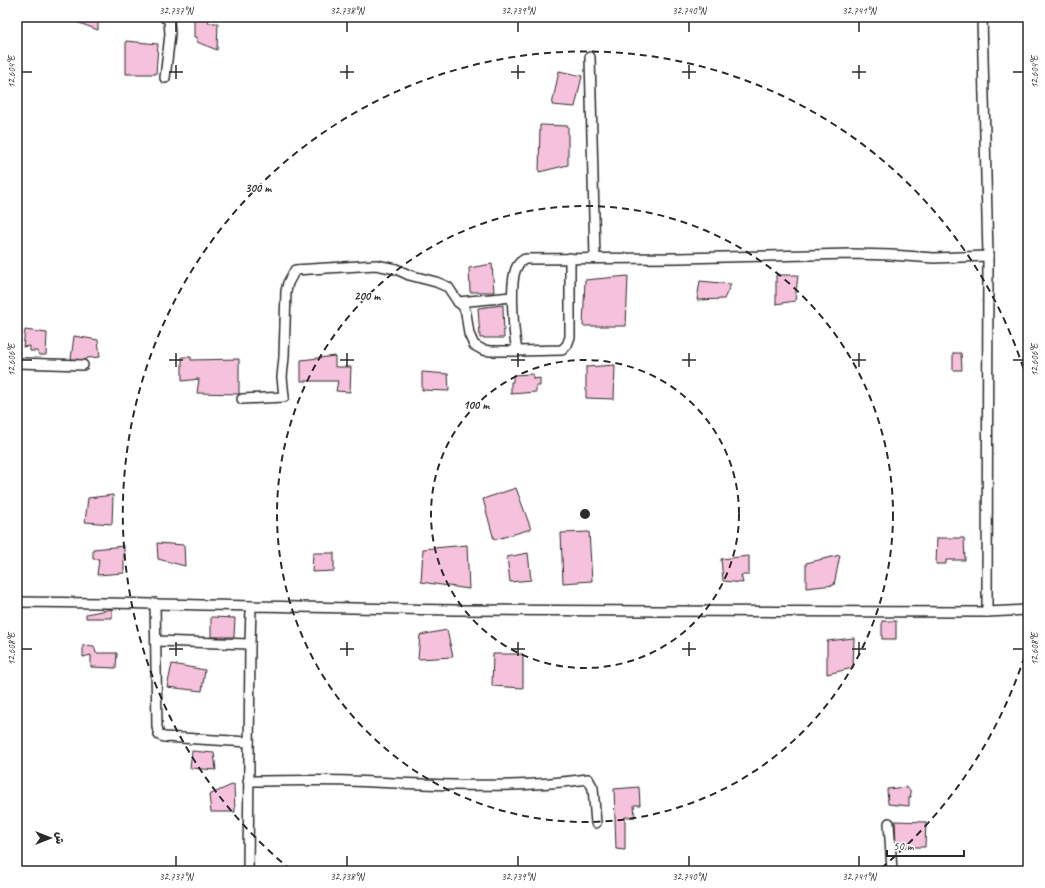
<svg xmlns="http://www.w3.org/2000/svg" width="1045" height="888" viewBox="0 0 1045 888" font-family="Caveat,'Playpen Sans Arabic',sans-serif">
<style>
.building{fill:#f6c1dd;stroke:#2b2b2b}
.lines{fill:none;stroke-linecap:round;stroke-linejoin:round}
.street-casing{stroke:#2b2b2b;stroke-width:12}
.street{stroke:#fff;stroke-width:9}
.ticks{fill:none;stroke:#2b2b2b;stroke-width:1.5}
.ring{fill:none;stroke:#2b2b2b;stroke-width:2;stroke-dasharray:7 5}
.centre{fill:#2b2b2b;stroke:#fff;stroke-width:2}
.ring-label{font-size:12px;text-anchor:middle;font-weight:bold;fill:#2b2b2b;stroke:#fff;stroke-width:3;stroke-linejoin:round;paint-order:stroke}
.neatline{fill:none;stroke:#2b2b2b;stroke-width:1.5}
.ticks-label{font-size:10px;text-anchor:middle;fill:#2b2b2b}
</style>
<rect width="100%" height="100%" fill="#fff"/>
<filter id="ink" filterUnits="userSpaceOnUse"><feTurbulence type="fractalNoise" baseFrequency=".025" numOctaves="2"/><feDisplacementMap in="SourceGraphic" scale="8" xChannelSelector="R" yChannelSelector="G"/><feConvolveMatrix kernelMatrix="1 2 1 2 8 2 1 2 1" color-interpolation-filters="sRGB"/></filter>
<g filter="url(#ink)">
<g class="building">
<polygon points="66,17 98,17 98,30 66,18"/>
<polygon points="194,19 209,19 208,23 218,23 217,50 197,42 197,37 194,37"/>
<polygon points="126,41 158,44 156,74 126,74"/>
<polygon points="559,71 582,76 575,107 552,105"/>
<polygon points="540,125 568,126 568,165 539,172"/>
<polygon points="492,264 494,292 470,292 469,268"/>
<polygon points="776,275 798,275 795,301 776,304"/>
<polygon points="628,276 626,326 583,326 585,280"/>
<polygon points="700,281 731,284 724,299 697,300"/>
<polygon points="503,305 504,338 480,338 478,308"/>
<polygon points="25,330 47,333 46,355 39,355 37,351 30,351 30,346 23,347"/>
<polygon points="74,336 98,340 100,357 87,358 86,360 71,359"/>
<polygon points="953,353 961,353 962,370 953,370"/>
<polygon points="335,356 335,367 351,367 350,392 336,391 338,381 301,381 301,360"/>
<polygon points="182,357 191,357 191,360 239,359 239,394 197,393 199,379 182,381"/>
<polygon points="615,365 614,399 586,398 586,367"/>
<polygon points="422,372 448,374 449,391 422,390"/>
<polygon points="533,374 533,379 540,378 540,386 536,386 536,392 511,394 511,382 513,382 513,375"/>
<polygon points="516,488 531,529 494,540 483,499"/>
<polygon points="113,495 112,524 85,522 88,498"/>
<polygon points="589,532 592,581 563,583 561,533"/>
<polygon points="937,538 964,538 965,560 946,560 946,564 936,564"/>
<polygon points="157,543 184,545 185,566 158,559"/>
<polygon points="467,545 469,589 421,582 423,549"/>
<polygon points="124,546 124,573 97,575 99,559 93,559 93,549"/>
<polygon points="313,553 334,553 334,571 312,572"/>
<polygon points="528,553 531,580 510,582 507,557"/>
<polygon points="840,555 834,585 806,588 806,563"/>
<polygon points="749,556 749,575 741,575 743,583 723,581 721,559"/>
<polygon points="112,609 112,618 86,618 86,614"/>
<polygon points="211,617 235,618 234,637 211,637"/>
<rect x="882" y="621" width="14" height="18"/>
<polygon points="447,630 453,657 418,659 420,635"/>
<polygon points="854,638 853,668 827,674 827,641"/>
<polygon points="83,645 94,646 96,653 117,653 116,668 91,667 91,655 83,657"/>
<polygon points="493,654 523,654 523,688 492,686"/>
<polygon points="172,664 205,670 202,691 167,687"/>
<polygon points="192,751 214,753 216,770 190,768"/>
<polygon points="234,784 235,812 211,812 209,795"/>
<polygon points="639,787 640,805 634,805 635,817 625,817 625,850 616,849 614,789"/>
<polygon points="906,787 910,790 911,797 909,797 909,806 888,804 887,789"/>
<polygon points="895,821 926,822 925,847 896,847"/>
</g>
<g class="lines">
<defs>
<g id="street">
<polyline points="164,17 169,20 170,34 165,78"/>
<polyline points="982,17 988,256 987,612"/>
<polyline points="590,57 595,258"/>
<polyline points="458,302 512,297"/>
<polyline points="517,351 562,350 567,345 570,337 570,258"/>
<polyline points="17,363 83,365"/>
<path d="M242,399L284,397L282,377L284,357L286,291L288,283L295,270L376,265L396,269L409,275L436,282L448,287L458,302L463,306L466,313L469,334L474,345L483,350L491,351H517C514,334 508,278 518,265C519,263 523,260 525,259L679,258L852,254L891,255L934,258L988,256"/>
<path d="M17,602C163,603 309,608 456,610C633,612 810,611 987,612L1028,610"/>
<polyline points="155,603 157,727 159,735 164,737 249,742"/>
<polyline points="156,641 250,644"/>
<path d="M248,781C282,781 315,780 349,781C428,784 509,790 588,779L593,788L596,823"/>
<polyline points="889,823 892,871"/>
<polyline points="248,871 250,644 251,607"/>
</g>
</defs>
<use href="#street" class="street-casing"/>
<use href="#street" class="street"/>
</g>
</g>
<path class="ticks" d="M176,22V32M347,22V32M518,22V32M689,22V32M859,22V32M176,65V79M347,65V79M518,65V79M689,65V79M859,65V79M22,72H32M169,72H183M340,72H354M511,72H525M682,72H696M852,72H866M1013,72H1023M176,353V367M347,353V367M518,353V367M689,353V367M859,353V367M22,360H32M169,360H183M340,360H354M511,360H525M682,360H696M852,360H866M1013,360H1023M176,642V656M347,642V656M518,642V656M689,642V656M859,642V656M22,649H32M169,649H183M340,649H354M511,649H525M682,649H696M852,649H866M1013,649H1023M176,856V866M347,856V866M518,856V866M689,856V866M859,856V866"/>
<g class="ring">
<circle cx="585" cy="514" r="154"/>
<circle cx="585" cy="514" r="308"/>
<path d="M1028 645A462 462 0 0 1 879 870M291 870A462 462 0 1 1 1028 383"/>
</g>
<circle cx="585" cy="514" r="6" class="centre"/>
<g class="ring-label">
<text x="258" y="192">300 m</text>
<text x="367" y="300">200 m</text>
<text x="476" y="409">100 m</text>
</g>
<rect width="1045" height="888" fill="none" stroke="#fff" stroke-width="44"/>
<g transform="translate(50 838) rotate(90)" stroke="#ffffff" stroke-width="3" paint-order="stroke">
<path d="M0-3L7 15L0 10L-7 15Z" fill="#2b2b2b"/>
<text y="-6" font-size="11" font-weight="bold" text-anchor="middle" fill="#2b2b2b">ش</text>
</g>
<path d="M887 850v6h77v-6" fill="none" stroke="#2b2b2b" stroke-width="2"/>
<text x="893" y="850" font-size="12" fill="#2b2b2b" stroke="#ffffff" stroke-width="3" paint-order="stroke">50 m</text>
<rect x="22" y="22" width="1001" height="844" class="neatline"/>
<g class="ticks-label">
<text x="176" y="14">32.737°N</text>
<text x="347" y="14">32.738°N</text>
<text x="518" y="14">32.739°N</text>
<text x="689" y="14">32.740°N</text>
<text x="859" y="14">32.741°N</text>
<text transform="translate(1034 72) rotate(-90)" y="4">12.604°E</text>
<text transform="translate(11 72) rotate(-90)" y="4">12.604°E</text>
<text transform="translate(1034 360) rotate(-90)" y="4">12.606°E</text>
<text transform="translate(11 360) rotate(-90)" y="4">12.606°E</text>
<text transform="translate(1034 649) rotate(-90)" y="4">12.608°E</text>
<text transform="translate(11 649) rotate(-90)" y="4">12.608°E</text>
<text x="176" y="880">32.737°N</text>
<text x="347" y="880">32.738°N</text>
<text x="518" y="880">32.739°N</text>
<text x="689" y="880">32.740°N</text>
<text x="859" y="880">32.741°N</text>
</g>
</svg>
